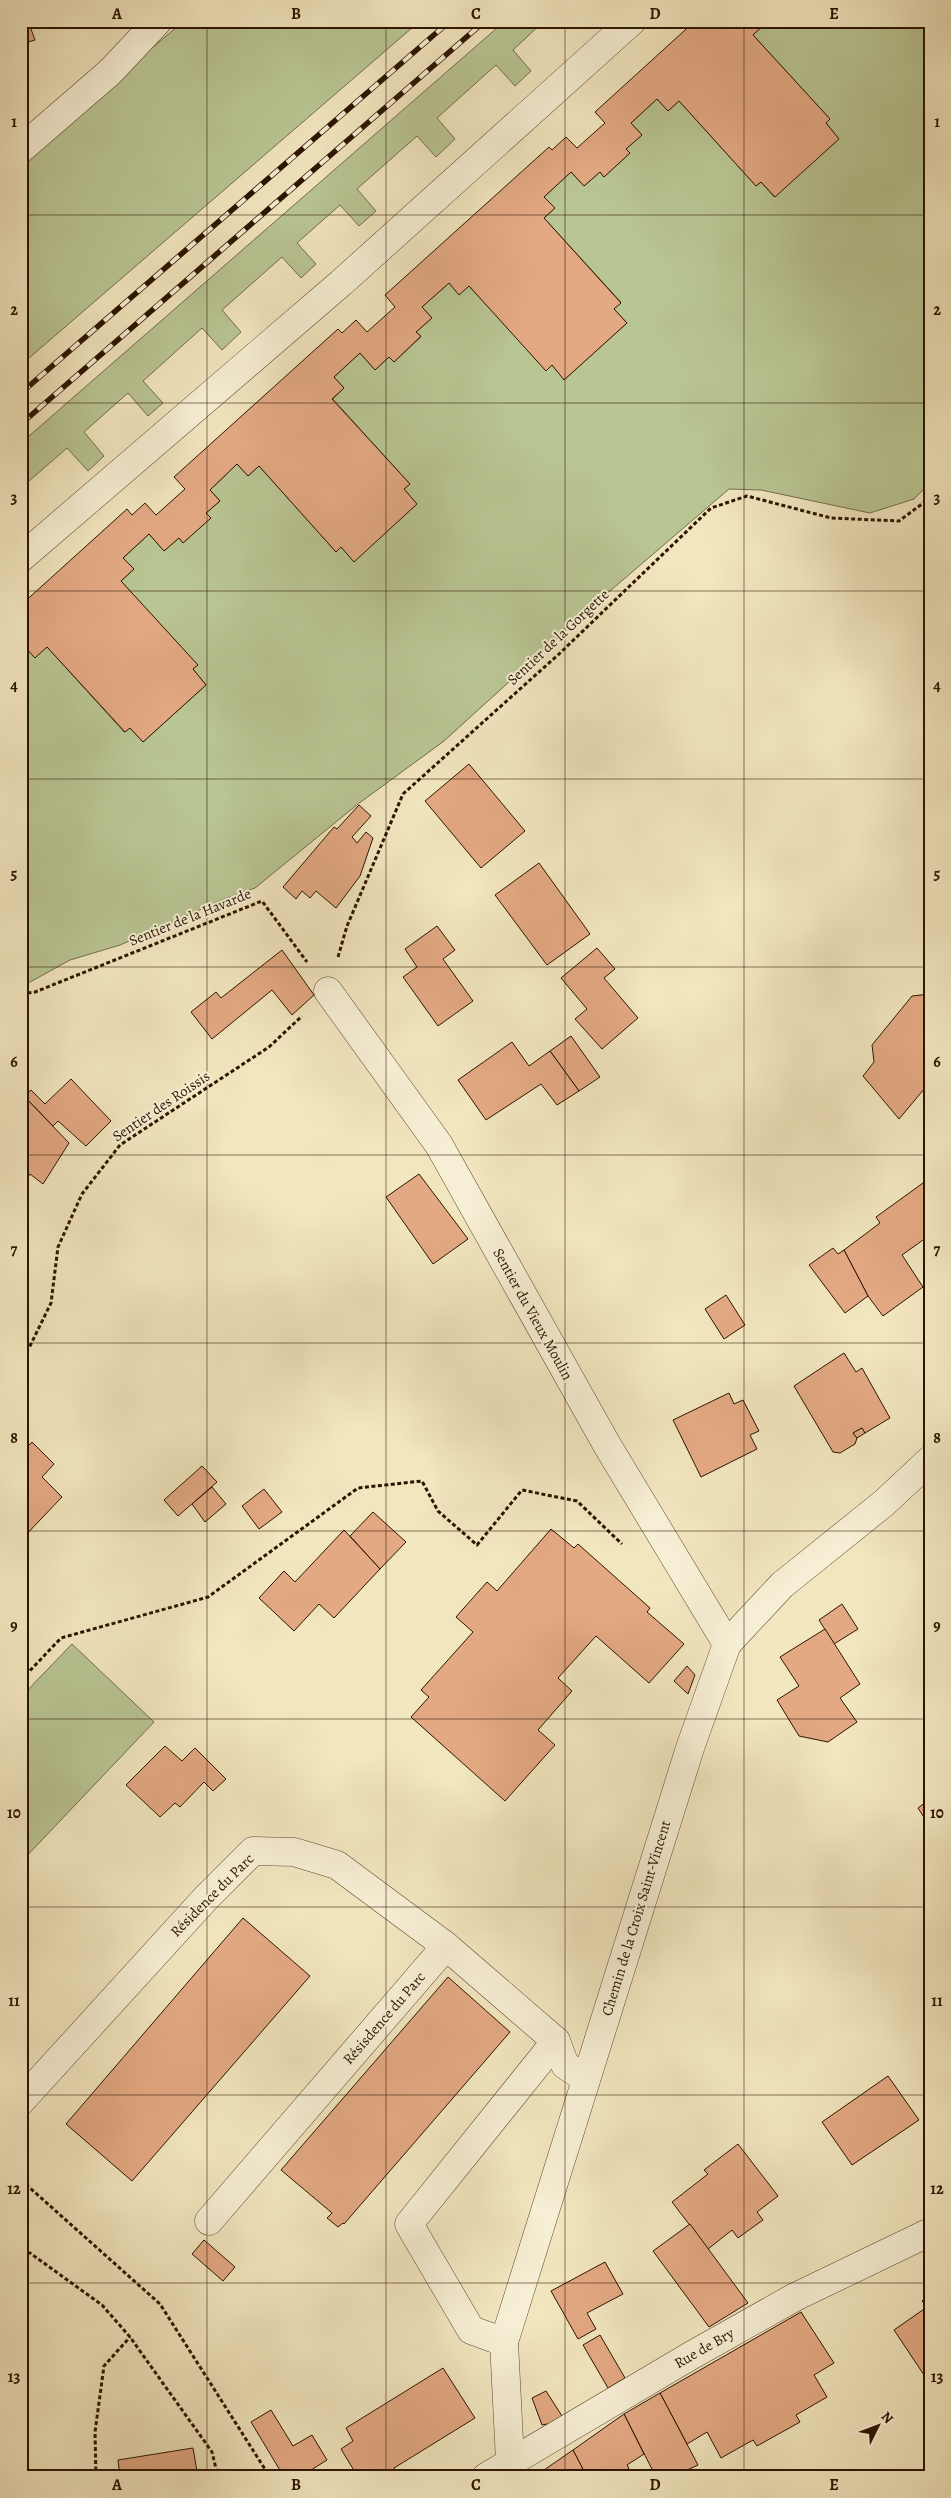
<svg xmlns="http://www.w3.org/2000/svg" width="951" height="2498" viewBox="0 0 951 2498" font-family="Alegreya,serif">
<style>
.green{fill:#b9c593;stroke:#726c4a}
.building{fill:#e3a983;stroke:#2c1400}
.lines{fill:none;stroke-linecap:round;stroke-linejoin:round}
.minor-casing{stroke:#5e4830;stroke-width:29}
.path{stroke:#2c1400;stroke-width:3;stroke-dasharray:4 2.5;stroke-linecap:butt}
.minor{stroke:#f7efd5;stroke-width:28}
.rail-casing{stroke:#2c1400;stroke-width:5.5}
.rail{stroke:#f7efd5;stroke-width:4;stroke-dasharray:11;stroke-linecap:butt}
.grid{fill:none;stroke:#2c1400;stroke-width:1;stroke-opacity:0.55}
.labels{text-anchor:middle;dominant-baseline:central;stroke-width:4;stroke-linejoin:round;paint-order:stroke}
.street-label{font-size:15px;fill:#2c1400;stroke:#f7efd5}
.neatline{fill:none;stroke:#2c1400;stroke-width:2}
.grid-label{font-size:16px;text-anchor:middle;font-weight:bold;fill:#2c1400}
</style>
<rect width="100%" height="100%" fill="#f2e6bf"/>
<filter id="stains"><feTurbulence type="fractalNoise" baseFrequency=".004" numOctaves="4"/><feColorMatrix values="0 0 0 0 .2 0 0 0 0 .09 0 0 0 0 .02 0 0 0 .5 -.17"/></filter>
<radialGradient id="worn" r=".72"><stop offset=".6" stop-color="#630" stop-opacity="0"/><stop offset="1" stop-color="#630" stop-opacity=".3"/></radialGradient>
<g class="green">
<polygon points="184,21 420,21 21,365 21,158"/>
<polygon points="505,21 544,21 513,50 531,71 515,86 496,65 437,118 455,139 436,157 417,136 357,189 376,211 359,226 340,205 297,243 316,264 301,278 282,257 222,310 241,332 222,350 202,328 143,381 163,403 148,416 128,393 84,432 104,456 88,471 67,448 21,488 21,443"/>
<polygon points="762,21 930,21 930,483 914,499 870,513 761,490 729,489 596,603 444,741 358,804 255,888 222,900 120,945 70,960 21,987 21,649 24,646 47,647 124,732 130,728 143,742 206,685 193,669 197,665 121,581 134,569 123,558 149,534 164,551 179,538 183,543 210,518 206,513 220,501 210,490 237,464 248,476 259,466 336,552 341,547 354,561 417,504 404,489 410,484 333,399 344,388 334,377 360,353 375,370 389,357 394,362 421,337 416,332 432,318 422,307 449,283 459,294 469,286 546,370 552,365 565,379 627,323 614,309 621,302 544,218 555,208 544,197 571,172 584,186 600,172 604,177 630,153 626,149 642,135 631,123 657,99 668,111 679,101 756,186 761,182 774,197 839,139 826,123 830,119 753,35 764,24"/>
<polygon points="72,1644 154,1722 21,1862 21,1697"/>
</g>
<g class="building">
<polygon points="21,21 28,21 35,40 21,44"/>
<polygon points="695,21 762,21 765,24 753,35 830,119 826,123 839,139 775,197 761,182 756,186 679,101 668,111 657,99 631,123 642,135 626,149 630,153 604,177 600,172 584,186 571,172 544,197 555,208 544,218 621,303 614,309 627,323 564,380 552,365 546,371 469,286 459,295 449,283 422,307 432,318 416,332 421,336 394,362 389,357 375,370 360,353 334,377 344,388 332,399 410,484 404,489 417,504 354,562 341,547 336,552 259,466 248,476 237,464 210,490 220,501 206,513 211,518 183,543 179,538 164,551 149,534 123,558 134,569 121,581 198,665 193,669 206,685 143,742 130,728 125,732 47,647 35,658 24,646 21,649 21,605 127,509 132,515 145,503 156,515 185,489 174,477 338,329 342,333 356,320 367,332 395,307 385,295 549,147 552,150 566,137 577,148 605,123 595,112"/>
<polygon points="469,764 525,831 481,868 425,801"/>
<polygon points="359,805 371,816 352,837 357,843 366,832 373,838 360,876 336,908 316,891 310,898 302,891 296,899 283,887 334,827 337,829"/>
<polygon points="539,863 590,934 547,965 495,895"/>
<polygon points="437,926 455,950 443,959 473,1001 438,1026 403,977 417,967 405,949"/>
<polygon points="597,948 615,969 604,978 638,1018 602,1049 575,1019 587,1009 561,978"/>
<polygon points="282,950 314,995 292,1015 272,990 212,1039 191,1012 216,992 221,998"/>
<polygon points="930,994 930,1082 899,1119 863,1076 874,1062 872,1045 912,996"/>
<polygon points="571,1036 600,1077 579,1091 550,1051"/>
<polygon points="512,1042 529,1066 550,1051 579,1091 557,1105 541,1084 486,1120 458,1080"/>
<polygon points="71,1079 111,1121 86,1146 58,1121 53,1126 24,1096 31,1090 45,1104"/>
<polygon points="21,1093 69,1143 43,1184 30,1174 21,1188 21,1141 25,1136 21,1134"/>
<polygon points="419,1174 468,1239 433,1264 386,1197"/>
<polygon points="923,1183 930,1193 930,1235 902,1255 923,1287 883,1316 868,1296 844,1250 880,1223 876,1217"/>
<polygon points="833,1248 838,1254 844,1250 868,1296 845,1313 809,1265"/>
<polygon points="726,1295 745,1325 724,1339 705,1309"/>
<polygon points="844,1353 856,1372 862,1368 890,1418 865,1433 862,1428 853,1433 857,1438 855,1444 840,1453 833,1452 794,1386"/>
<polygon points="729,1393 734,1404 743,1400 759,1431 750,1435 757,1449 701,1477 673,1420"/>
<polygon points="862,1428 865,1433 857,1438 853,1433"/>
<polygon points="32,1442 54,1464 42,1477 62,1497 21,1540 21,1454"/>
<polygon points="202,1466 217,1482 178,1516 164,1500"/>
<polygon points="212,1487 226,1504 205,1522 192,1504"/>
<polygon points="264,1489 282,1512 259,1529 242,1506"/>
<polygon points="373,1512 406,1542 380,1569 350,1536"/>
<polygon points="551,1529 574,1548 578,1544 650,1608 647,1612 684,1644 649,1683 596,1636 558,1678 572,1691 538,1730 555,1745 505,1801 411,1717 429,1697 421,1690 473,1632 456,1617 487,1582 497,1591"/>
<polygon points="344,1530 380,1569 334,1618 319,1604 294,1631 259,1598 284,1571 295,1582"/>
<polygon points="842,1604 858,1629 834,1644 819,1620"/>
<polygon points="825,1629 860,1684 840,1698 857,1722 828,1742 799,1736 777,1700 799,1686 780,1657"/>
<polygon points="687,1666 695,1675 688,1694 674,1681"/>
<polygon points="165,1746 182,1761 195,1748 226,1779 213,1791 204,1782 180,1807 175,1803 160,1817 126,1785"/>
<polygon points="930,1799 930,1815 925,1819 918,1808"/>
<polygon points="243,1918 310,1976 132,2181 66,2124"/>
<polygon points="448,1977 510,2032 344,2224 343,2223 338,2227 327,2218 332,2213 281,2170"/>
<polygon points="888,2076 919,2120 852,2165 822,2122"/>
<polygon points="738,2144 778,2196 757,2212 763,2220 749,2230 738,2238 732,2230 708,2249 672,2202 708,2174 704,2170"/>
<polygon points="690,2224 748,2303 709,2327 653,2251"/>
<polygon points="204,2240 235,2267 223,2281 192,2254"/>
<polygon points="605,2262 623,2294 587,2313 596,2329 578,2339 551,2291"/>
<polygon points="930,2296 930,2380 928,2381 894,2330 927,2307 922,2301"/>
<polygon points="801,2312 834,2363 814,2375 827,2397 796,2415 800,2422 757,2446 753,2440 721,2458 707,2432 687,2444 660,2393"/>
<polygon points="600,2335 625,2378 608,2388 583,2345"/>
<polygon points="443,2368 475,2418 394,2468 398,2474 394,2477 358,2477 341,2449 353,2441 346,2428"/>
<polygon points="546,2391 562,2416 553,2423 542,2425 532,2398"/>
<polygon points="660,2393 698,2465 672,2477 656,2477 624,2414"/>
<polygon points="271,2410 293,2446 312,2435 327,2460 300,2477 284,2477 251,2422"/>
<polygon points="624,2414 644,2454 627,2465 629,2468 619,2477 587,2477 573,2450"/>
<polygon points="193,2448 198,2477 120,2477 118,2460"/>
<polygon points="573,2450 587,2477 542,2477 544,2470"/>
</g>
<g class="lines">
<defs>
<g id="minor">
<polyline points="21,149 110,72 158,21"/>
<polyline points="21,558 341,283 632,21"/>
<polyline points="328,991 439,1145 607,1445 727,1644"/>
<polyline points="21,2101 206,1898 253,1851 294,1852 337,1865 446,1946"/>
<polyline points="209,2221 446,1946 556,2041 565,2065 586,2079"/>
<polyline points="504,2342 471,2330 409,2224 556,2041"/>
<polyline points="486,2477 692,2355 795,2297 930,2232"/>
<polyline points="515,2477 510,2461 504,2342 690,1748 727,1644 782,1585 884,1503 930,1460"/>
</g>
</defs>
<use href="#minor" class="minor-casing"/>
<g class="path">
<polyline points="338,957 347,926 403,794 559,654 711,508 747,496 831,518 899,521 930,498"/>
<polyline points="21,994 35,992 262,901 307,962"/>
<polyline points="21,1356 29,1348 51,1303 58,1247 82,1194 120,1145 269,1047 302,1016"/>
<polyline points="21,1680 61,1638 208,1597 358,1488 422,1481 438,1511 477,1545 522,1490 577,1501 622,1544"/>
<polyline points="21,2180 160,2304 270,2477"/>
<polyline points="21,2253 30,2253 102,2305 130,2337 212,2452 218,2477"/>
<polyline points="96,2477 95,2432 104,2366 130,2337"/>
</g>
<use href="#minor" class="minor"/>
<defs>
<g id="rail">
<polyline points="21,393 450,21"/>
<polyline points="21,424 485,21"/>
</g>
</defs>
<use href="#rail" class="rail-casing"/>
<use href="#rail" class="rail"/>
</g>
<path class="grid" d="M207,21V2477M386,21V2477M565,21V2477M744,21V2477M21,215H930M21,403H930M21,591H930M21,779H930M21,967H930M21,1155H930M21,1343H930M21,1531H930M21,1719H930M21,1907H930M21,2095H930M21,2283H930"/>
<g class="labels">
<g class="street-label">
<text transform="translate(558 637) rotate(-43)">Sentier de la Gorgette</text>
<text transform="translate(190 917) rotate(-22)">Sentier de la Havarde</text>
<text transform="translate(161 1106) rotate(-34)">Sentier des Roissis</text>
<text transform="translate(533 1314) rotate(61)">Sentier du Vieux Moulin</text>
<text transform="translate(212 1895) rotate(-45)">Résidence du Parc</text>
<text transform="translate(636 1918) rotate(-73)">Chemin de la Croix Saint-Vincent</text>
<text transform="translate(384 2018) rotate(-49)">Résisdence du Parc</text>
<text transform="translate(704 2348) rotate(-30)">Rue de Bry</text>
</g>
</g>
<rect width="951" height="2498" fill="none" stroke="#f2e6bf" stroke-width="55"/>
<g transform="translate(878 2426) rotate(48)" stroke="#f7efd5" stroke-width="4" paint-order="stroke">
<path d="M0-4L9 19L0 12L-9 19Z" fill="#2c1400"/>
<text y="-8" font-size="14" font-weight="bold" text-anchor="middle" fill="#2c1400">N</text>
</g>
<rect x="28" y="28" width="896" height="2442" class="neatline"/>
<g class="grid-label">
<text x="117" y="19">A</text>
<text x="296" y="19">B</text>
<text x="476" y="19">C</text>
<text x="655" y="19">D</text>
<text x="834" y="19">E</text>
<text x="14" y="127">1</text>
<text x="937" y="127">1</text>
<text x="14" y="315">2</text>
<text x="937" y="315">2</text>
<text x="14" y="503">3</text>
<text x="937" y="503">3</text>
<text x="14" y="691">4</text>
<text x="937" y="691">4</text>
<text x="14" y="879">5</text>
<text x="937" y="879">5</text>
<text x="14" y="1067">6</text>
<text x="937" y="1067">6</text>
<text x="14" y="1255">7</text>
<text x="937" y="1255">7</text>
<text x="14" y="1443">8</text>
<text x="937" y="1443">8</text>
<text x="14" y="1631">9</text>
<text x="937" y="1631">9</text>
<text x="14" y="1818">10</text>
<text x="937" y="1818">10</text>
<text x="14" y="2006">11</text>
<text x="937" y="2006">11</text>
<text x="14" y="2194">12</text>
<text x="937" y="2194">12</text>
<text x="14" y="2382">13</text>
<text x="937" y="2382">13</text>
<text x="117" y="2490">A</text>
<text x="296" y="2490">B</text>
<text x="476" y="2490">C</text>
<text x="655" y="2490">D</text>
<text x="834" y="2490">E</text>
</g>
<rect width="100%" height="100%" filter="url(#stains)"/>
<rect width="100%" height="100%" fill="url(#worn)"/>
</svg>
